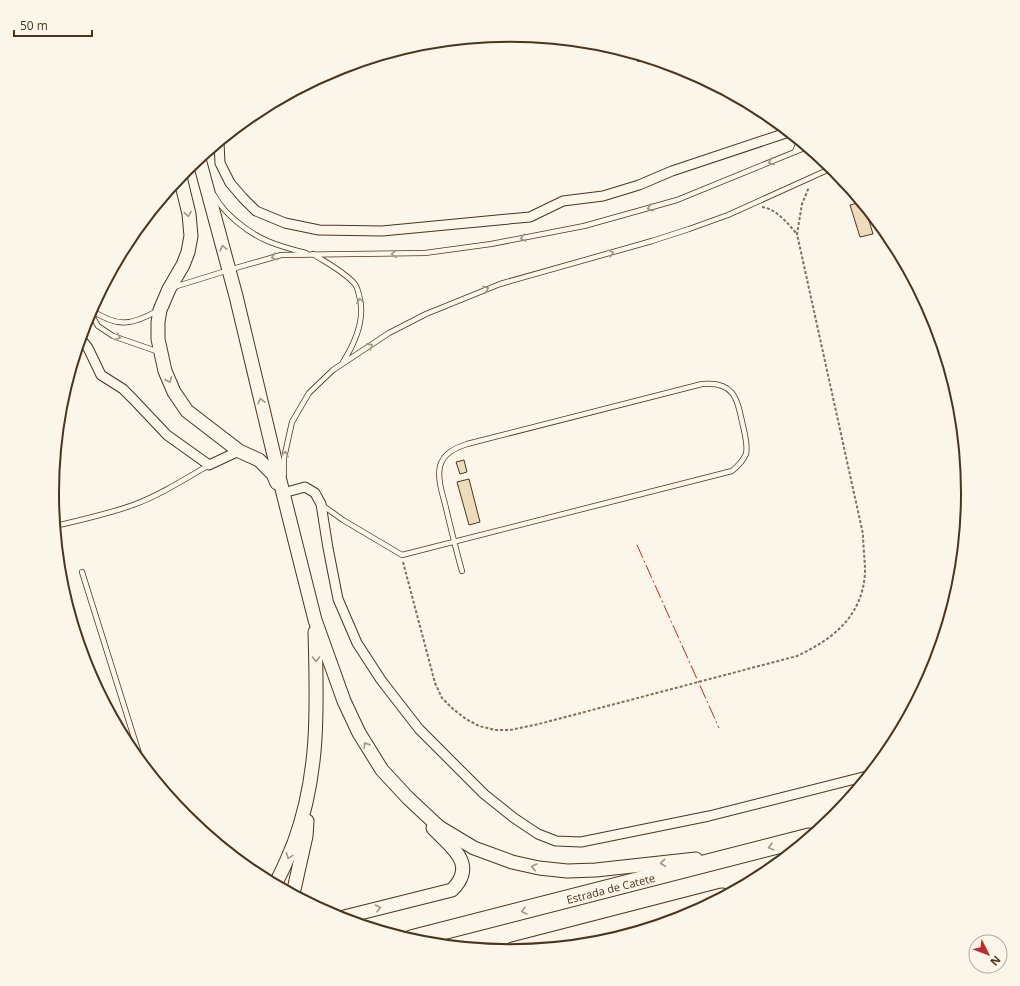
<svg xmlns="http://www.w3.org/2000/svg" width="1020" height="986" viewBox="0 0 1020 986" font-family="'Open Sans',sans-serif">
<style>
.building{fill:#ecdcbc;stroke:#4a3520}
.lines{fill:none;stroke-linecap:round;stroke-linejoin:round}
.lane-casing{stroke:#4a3520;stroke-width:6}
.street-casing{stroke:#4a3520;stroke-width:11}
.secondary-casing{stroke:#4a3520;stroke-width:15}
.highway-casing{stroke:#4a3520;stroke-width:19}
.path{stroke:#7f6f5c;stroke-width:2;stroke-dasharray:3 2;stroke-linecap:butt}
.lane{stroke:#fbf6e9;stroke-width:4.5}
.street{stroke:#fbf6e9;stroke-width:9}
.secondary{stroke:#fbf6e9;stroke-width:13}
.highway{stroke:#fbf6e9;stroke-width:17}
.power{stroke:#c62828;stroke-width:1;stroke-dasharray:14 3 2 3;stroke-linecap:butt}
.oneway{stroke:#a29684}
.labels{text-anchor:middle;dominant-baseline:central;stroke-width:3;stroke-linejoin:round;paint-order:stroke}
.street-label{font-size:11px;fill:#4a3520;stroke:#fbf6e9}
.rim{fill:none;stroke:#4a3520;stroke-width:2}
</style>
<rect width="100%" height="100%" fill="#fbf6e9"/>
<g class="building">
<polygon points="861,202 865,207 873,234 860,237 850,205"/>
<polygon points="464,460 467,472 460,474 456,462"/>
<polygon points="469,479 480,522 469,525 457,482"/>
</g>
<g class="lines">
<defs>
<g id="lane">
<polyline points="638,55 639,59 643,57"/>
<polyline points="795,152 799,141"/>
<path d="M214,195C221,207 226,212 236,221C258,240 278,246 306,253"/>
<path d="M313,254C327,263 343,271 354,283C357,286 358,291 359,295C366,318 355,343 343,362"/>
<polyline points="174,287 229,270 281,255 425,253 491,244 584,226 677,200 807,147"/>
<path d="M91,310C117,327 130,326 157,311"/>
<polyline points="90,312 98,326 113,336 159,352"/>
<polyline points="284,474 284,458 292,422 309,393 333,370 389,333 426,314 500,284 652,241 689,229 728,215 832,168"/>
<path d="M322,505L343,520L402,555L732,471C738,466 743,461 746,454C748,445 745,435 743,426C737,399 735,381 702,384L467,444C455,448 444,453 440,466C437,480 443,495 446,508C451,529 456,550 462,571"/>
<path d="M55,526C81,520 108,514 133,505C160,495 185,479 209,465"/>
<polyline points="82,572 142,763"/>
<polyline points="598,942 613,932"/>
</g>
<g id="street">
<polyline points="219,142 220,163 230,183 243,198 256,211 285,223 319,230 382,231 530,217 563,201 603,196 639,185 672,171 789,132"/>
<polyline points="81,339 88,348 101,375 123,389 133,399 167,435 209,465 239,451"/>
<polyline points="283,493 305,487 315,493 321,504 328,548 338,599 357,643 381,680 419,729 484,794 514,818 538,834 556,841 581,842 709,816 867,776"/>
</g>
<g id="secondary">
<polyline points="199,159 236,296 283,493 315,620 344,701 359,733 382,770 408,798 439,827 474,848 512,862 539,868 567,871 596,870 696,859"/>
<polyline points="180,177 189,214 191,236 188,252 183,265 169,289 160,310 158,322 158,339 165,371 174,392 187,411 239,451 259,460 273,474 277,483"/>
<path d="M275,884C283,871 288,857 294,843C320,773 317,705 315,632"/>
<polyline points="293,894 306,836 307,821"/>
<path d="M340,918L452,890C478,864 451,847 433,828"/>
</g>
<g id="highway">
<path id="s1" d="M411,939L809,837"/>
<polyline points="513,951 722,897"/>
</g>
</defs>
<use href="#lane" class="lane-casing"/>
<use href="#street" class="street-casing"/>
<use href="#secondary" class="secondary-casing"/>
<use href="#highway" class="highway-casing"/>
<g class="path">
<path d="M762,207C777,209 788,224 797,234"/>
<path d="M403,562L435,683L442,698L453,709L466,719L479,726L495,730H510L539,724L797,656C834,639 863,615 865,572C865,559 863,546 863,534L797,234L802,204L809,187"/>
</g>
<use href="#lane" class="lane"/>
<use href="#street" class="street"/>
<use href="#secondary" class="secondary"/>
<use href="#highway" class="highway"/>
<polyline class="power" points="637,545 719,728"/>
</g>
<defs><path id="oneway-chevron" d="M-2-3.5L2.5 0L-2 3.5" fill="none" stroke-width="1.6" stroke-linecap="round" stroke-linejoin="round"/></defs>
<g class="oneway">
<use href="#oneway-chevron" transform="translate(771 162) rotate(158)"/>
<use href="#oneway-chevron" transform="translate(650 208) rotate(164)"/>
<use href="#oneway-chevron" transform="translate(188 214) rotate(80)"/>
<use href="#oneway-chevron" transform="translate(523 238) rotate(169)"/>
<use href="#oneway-chevron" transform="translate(223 248) rotate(-105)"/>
<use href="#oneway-chevron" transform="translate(611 253) rotate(-16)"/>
<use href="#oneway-chevron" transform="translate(394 254) rotate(179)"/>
<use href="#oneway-chevron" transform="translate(274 257) rotate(163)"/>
<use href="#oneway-chevron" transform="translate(486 289) rotate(-22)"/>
<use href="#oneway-chevron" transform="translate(360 301) rotate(-98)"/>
<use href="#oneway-chevron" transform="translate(118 337) rotate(20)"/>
<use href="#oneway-chevron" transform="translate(370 346) rotate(-33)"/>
<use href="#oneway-chevron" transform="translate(169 380) rotate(67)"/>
<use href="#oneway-chevron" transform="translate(261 401) rotate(-103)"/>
<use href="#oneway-chevron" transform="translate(285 454) rotate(-80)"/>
<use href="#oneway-chevron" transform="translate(316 659) rotate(89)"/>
<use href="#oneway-chevron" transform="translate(366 745) rotate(-122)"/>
<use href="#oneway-chevron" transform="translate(771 847) rotate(165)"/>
<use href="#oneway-chevron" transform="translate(289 856) rotate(111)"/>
<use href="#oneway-chevron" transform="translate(663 863) rotate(174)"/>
<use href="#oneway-chevron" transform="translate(534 867) rotate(-167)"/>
<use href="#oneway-chevron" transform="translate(378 908) rotate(-14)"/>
<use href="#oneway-chevron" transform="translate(524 911) rotate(166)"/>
</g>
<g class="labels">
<g class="street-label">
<text stroke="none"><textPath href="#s1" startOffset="206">Estrada de Catete</textPath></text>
</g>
</g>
<path d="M0 0H1020V986H0ZM59 493a451 451 0 1 1 902 0a451 451 0 1 1-902 0Z" fill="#fbf6e9" fill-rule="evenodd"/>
<path class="rim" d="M59 493a451 451 0 1 1 902 0a451 451 0 1 1-902 0Z"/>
<g transform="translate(988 954) rotate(132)"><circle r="19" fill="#fbf6e9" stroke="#b4a999"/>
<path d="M0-3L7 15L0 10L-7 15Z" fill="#c62828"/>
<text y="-6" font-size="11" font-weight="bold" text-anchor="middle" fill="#4a3520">N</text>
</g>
<path d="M14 30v6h78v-6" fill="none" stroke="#4a3520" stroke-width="2"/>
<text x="20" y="30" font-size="12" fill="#4a3520" stroke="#fbf6e9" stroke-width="3" paint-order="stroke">50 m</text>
</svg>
